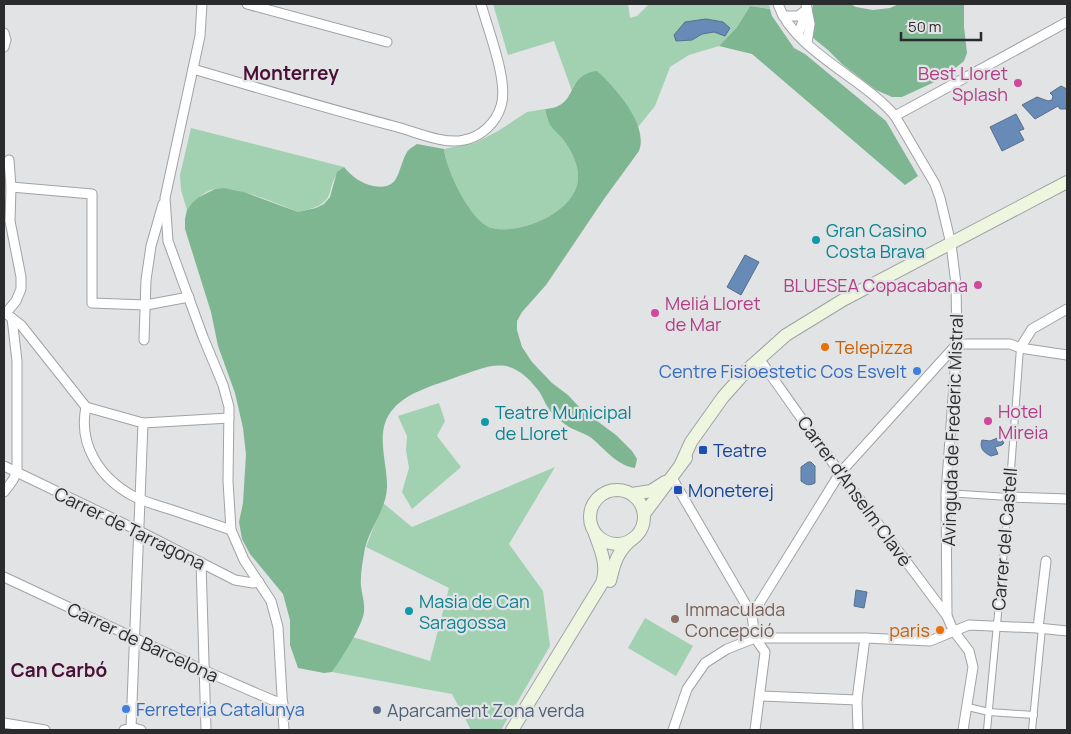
<svg xmlns="http://www.w3.org/2000/svg" width="1071" height="734" viewBox="0 0 1071 734" font-family="Manrope,sans-serif">
<style>
.green{fill:#a1d1b1}
.forest{fill:#7fb692}
.water{fill:#678bb6;stroke:#556e8d}
.lines{fill:none;stroke-linecap:round;stroke-linejoin:round}
.pedestrian-casing{stroke:#a0a2a4;stroke-width:8}
.minor-casing{stroke:#a0a2a4;stroke-width:11}
.secondary-casing{stroke:#a0a2a4;stroke-width:14}
.pedestrian{stroke:#fff;stroke-width:6}
.minor{stroke:#fff;stroke-width:9}
.secondary{stroke:#eff6e0;stroke-width:12}
.hotel-dot{fill:#d1479c;stroke:#e1e3e5;stroke-width:2}
.culture-dot{fill:#0f9aa8;stroke:#e1e3e5;stroke-width:2}
.food-dot{fill:#e8710a;stroke:#e1e3e5;stroke-width:2}
.shop-dot{fill:#3f7fe0;stroke:#e1e3e5;stroke-width:2}
.transit-dot{fill:#1a4fb4;stroke:#e1e3e5;stroke-width:2}
.education-dot{fill:#8d6e63;stroke:#e1e3e5;stroke-width:2}
.service-dot{fill:#5c6f8a;stroke:#e1e3e5;stroke-width:2}
.labels{text-anchor:middle;dominant-baseline:central;stroke-width:4.5;stroke-linejoin:round;paint-order:stroke}
.hotel-label{font-size:18px;fill:#b23c85;stroke:#e1e3e5;text-anchor:end}
.culture-label{font-size:18px;fill:#0d838f;stroke:#e1e3e5;text-anchor:start}
.food-label{font-size:18px;fill:#c56008;stroke:#e1e3e5;text-anchor:start}
.shop-label{font-size:18px;fill:#366cbe;stroke:#e1e3e5;text-anchor:end}
.street-label{font-size:18px;fill:#2a2b2c;stroke:#e1e3e5}
.transit-label{font-size:18px;fill:#164399;stroke:#e1e3e5;text-anchor:start}
.education-label{font-size:18px;fill:#785e54;stroke:#e1e3e5;text-anchor:start}
.service-label{font-size:18px;fill:#4e5e75;stroke:#e1e3e5;text-anchor:start}
.neighbourhood-label{font-size:19px;font-weight:bold;fill:#4b0e34;stroke:#e1e3e5}
</style>
<rect width="100%" height="100%" fill="#e1e3e5"/>
<g class="green">
<path d="M493,4H628L630,18L637,16L649,4H769L770,9L750,6L737,27L719,46L689,55L670,67L655,106L638,127C632,111 621,96 609,83L575,84L572,91L554,41L508,55Z"/>
<path d="M545,109C546,113 547,119 549,123C552,127 556,131 560,135C569,146 578,161 578,176C579,211 521,235 492,228C471,223 446,169 444,149L475,143L498,131L527,112Z"/>
<path d="M191,128L344,167C320,187 345,203 298,212C279,204 234,185 215,189C204,191 193,201 187,210L181,190L180,175Z"/>
<polygon points="439,403 445,421 437,436 461,467 412,509 402,492 409,468 406,450 407,436 398,416"/>
<polygon points="555,467 509,544 543,591 550,646 501,730 471,730 452,694 332,672 353,637 430,661 449,588 366,547 383,503 412,527"/>
<polygon points="645,618 693,646 676,676 628,648"/>
</g>
<g class="forest">
<polygon points="813,4 850,4 856,7 873,10 890,8 899,4 964,4 964,27 967,53 964,61 943,78 902,97 892,97 876,90 842,64 829,51 812,37 811,21"/>
<polygon points="750,6 770,9 772,16 794,48 805,54 886,121 918,176 905,185 752,54 719,46 737,27"/>
<path d="M597,71C615,87 649,125 639,151L604,199L546,285L522,312L517,321V330L522,347L532,362L552,383L568,395L581,409L616,435L632,451L637,459L635,468C619,466 607,452 595,441C588,434 578,432 569,427C564,424 559,419 554,415C546,408 544,398 538,390C510,353 490,366 454,378C435,385 408,392 394,408C373,430 388,462 387,488C386,509 370,528 365,548C363,560 360,574 361,586C362,595 365,603 364,612C362,627 341,659 332,672L324,673L298,668L290,645V620L283,594L250,554L242,539L239,522L243,503L246,454L243,428L235,393L218,346L211,312L185,229V219L187,210L192,203L199,197L215,189L224,188L244,192L298,212L316,208L324,204L330,197L337,172L344,167C352,177 361,183 373,186C400,191 397,171 406,154C408,149 413,147 417,144L444,149C446,169 471,223 492,228C521,235 579,211 578,176C578,163 570,148 562,138C558,133 552,129 549,123C547,119 546,113 545,109C580,107 564,75 597,71Z"/>
</g>
<g class="water">
<polygon points="706,19 723,22 730,28 725,36 714,32 702,34 692,40 676,41 674,35 685,22"/>
<polygon points="1061,86 1067,89 1067,109 1060,109 1058,106 1035,119 1022,105 1037,97 1048,101 1052,100 1053,96 1050,93"/>
<polygon points="1016,114 1024,129 1019,131 1024,140 1002,151 990,127"/>
<polygon points="745,255 759,262 741,295 727,287"/>
<path d="M1000,437L1004,443L1002,445L995,447L998,454L991,456C984,453 979,448 982,440L990,441Z"/>
<path d="M808,462H811L815,466V483C809,486 806,485 801,481V467Z"/>
<polygon points="856,590 867,592 864,608 854,606"/>
</g>
<g class="lines">
<defs>
<g id="pedestrian">
<polyline points="946,493 1009,497"/>
<polyline points="968,707 989,712 1034,715"/>
<polyline points="987,730 1009,497 1020,348"/>
<polyline points="1032,730 1042,628"/>
</g>
<g id="minor">
<polyline points="202,4 200,36 165,198 168,241 203,337 223,385 229,407 228,481 231,530 244,560 271,601 278,627 284,730"/>
<polyline points="247,4 387,42"/>
<path d="M778,4C793,50 865,79 895,116L935,184L940,198L951,244L956,284L957,344L946,493L947,616"/>
<polyline points="806,4 810,24 807,43"/>
<polyline points="783,16 798,16 807,9"/>
<polyline points="4,33 6,40 4,47"/>
<polyline points="798,35 806,12"/>
<path d="M193,69C261,89 329,109 397,127C416,132 445,145 464,140C481,137 496,123 501,106C509,82 488,30 481,4"/>
<polyline points="895,116 1067,22"/>
<polyline points="11,187 92,194 92,303 146,305 189,297"/>
<polyline points="4,312 21,325 86,407 143,423 229,418"/>
<polyline points="6,313 16,301 21,289 21,277 10,221 11,187 9,160"/>
<polyline points="144,340 146,280 151,246 163,204"/>
<polyline points="957,344 1010,344 1020,348 1067,355"/>
<polyline points="1020,348 1032,329 1067,309"/>
<polyline points="763,364 840,473 947,616 953,630 969,651 973,667 963,730"/>
<path d="M86,407C78,445 100,478 133,496C144,502 157,505 169,509C190,516 211,523 231,530"/>
<polyline points="4,466 139,531 235,580 253,583 259,582"/>
<polyline points="672,478 752,615"/>
<polyline points="4,492 13,480 17,471 17,361 12,318"/>
<polyline points="1009,497 1067,499"/>
<polyline points="201,562 206,730"/>
<polyline points="4,577 203,670 272,700 283,703"/>
<polyline points="1038,628 1046,561"/>
<polyline points="760,696 857,700"/>
<polyline points="4,723 45,730"/>
<polyline points="131,728 143,423"/>
<polyline points="124,730 134,728 141,730"/>
<polyline points="673,730 687,689 705,663 727,649 755,638 865,638 930,641 969,625 1038,628 1067,631"/>
<polyline points="755,730 765,652 755,638 752,615 840,473 957,344"/>
<polyline points="858,730 857,700 865,638"/>
</g>
<g id="secondary">
<polyline points="681,464 691,442 723,397 748,369 786,335 843,300 1067,182"/>
<circle cx="617" cy="517" r="27"/>
<polyline points="632,494 651,491 665,482"/>
<polyline points="644,514 686,458"/>
<path d="M610,581C614,564 617,552 631,540"/>
<path d="M512,730L602,583C608,566 601,550 595,534"/>
</g>
</defs>
<use href="#pedestrian" class="pedestrian-casing"/>
<use href="#minor" class="minor-casing"/>
<use href="#secondary" class="secondary-casing"/>
<use href="#pedestrian" class="pedestrian"/>
<use href="#minor" class="minor"/>
<use href="#secondary" class="secondary"/>
</g>
<g class="hotel-dot">
<circle cx="1018" cy="83" r="5"/>
<circle cx="978" cy="285" r="5"/>
<circle cx="655" cy="313" r="5"/>
<circle cx="988" cy="421" r="5"/>
</g>
<g class="culture-dot">
<circle cx="816" cy="240" r="5"/>
<circle cx="485" cy="422" r="5"/>
<circle cx="409" cy="611" r="5"/>
</g>
<g class="food-dot">
<circle cx="825" cy="347" r="5"/>
<circle cx="940" cy="630" r="5"/>
</g>
<g class="shop-dot">
<circle cx="917" cy="371" r="5"/>
<circle cx="126" cy="709" r="5"/>
</g>
<g class="transit-dot">
<rect x="698" y="445" width="10" height="10" rx="2.5"/>
<rect x="673" y="485" width="10" height="10" rx="2.5"/>
</g>
<circle class="education-dot" cx="675" cy="619" r="5"/>
<circle class="service-dot" cx="377" cy="710" r="5"/>
<g class="labels">
<g class="hotel-label">
<text x="1008" y="73">Best Lloret<tspan x="1008" dy="21">Splash</tspan></text>
<text x="968" y="285">BLUESEA Copacabana</text>
<text x="665" y="303" text-anchor="start">Meliá Lloret<tspan x="665" dy="21">de Mar</tspan></text>
<text x="998" y="411" text-anchor="start">Hotel<tspan x="998" dy="21">Mireia</tspan></text>
</g>
<g class="culture-label">
<text x="826" y="230">Gran Casino<tspan x="826" dy="21">Costa Brava</tspan></text>
<text x="495" y="412">Teatre Municipal<tspan x="495" dy="21">de Lloret</tspan></text>
<text x="419" y="601">Masia de Can<tspan x="419" dy="21">Saragossa</tspan></text>
</g>
<g class="food-label">
<text x="835" y="347">Telepizza</text>
<text x="930" y="630" text-anchor="end">paris</text>
</g>
<g class="shop-label">
<text x="907" y="371">Centre Fisioestetic Cos Esvelt</text>
<text x="136" y="709" text-anchor="start">Ferreteria Catalunya</text>
</g>
<g class="street-label">
<text transform="translate(952 430) rotate(-88)">Avinguda de Frederic Mistral</text>
<text transform="translate(855 491) rotate(54)">Carrer d'Anselm Clavé</text>
<text transform="translate(130 528) rotate(26)">Carrer de Tarragona</text>
<text transform="translate(1004 539) rotate(-85)">Carrer del Castell</text>
<text transform="translate(143 642) rotate(25)">Carrer de Barcelona</text>
</g>
<g class="transit-label">
<text x="713" y="450">Teatre</text>
<text x="688" y="490">Moneterej</text>
</g>
<g class="education-label">
<text x="685" y="609">Immaculada<tspan x="685" dy="21">Concepció</tspan></text>
</g>
<g class="service-label">
<text x="387" y="710">Aparcament Zona verda</text>
</g>
<g class="neighbourhood-label">
<text x="291" y="73">Monterrey</text>
<text x="59" y="670">Can Carbó</text>
</g>
</g>
<rect width="1071" height="734" fill="none" stroke="#2a2b2c" stroke-width="10"/>
<path d="M901 32v8h80v-8" fill="none" stroke="#2a2b2c" stroke-width="2.5"/>
<text x="908" y="32" font-size="15" fill="#2a2b2c" stroke="#e1e3e5" stroke-width="4" paint-order="stroke">50 m</text>
</svg>
